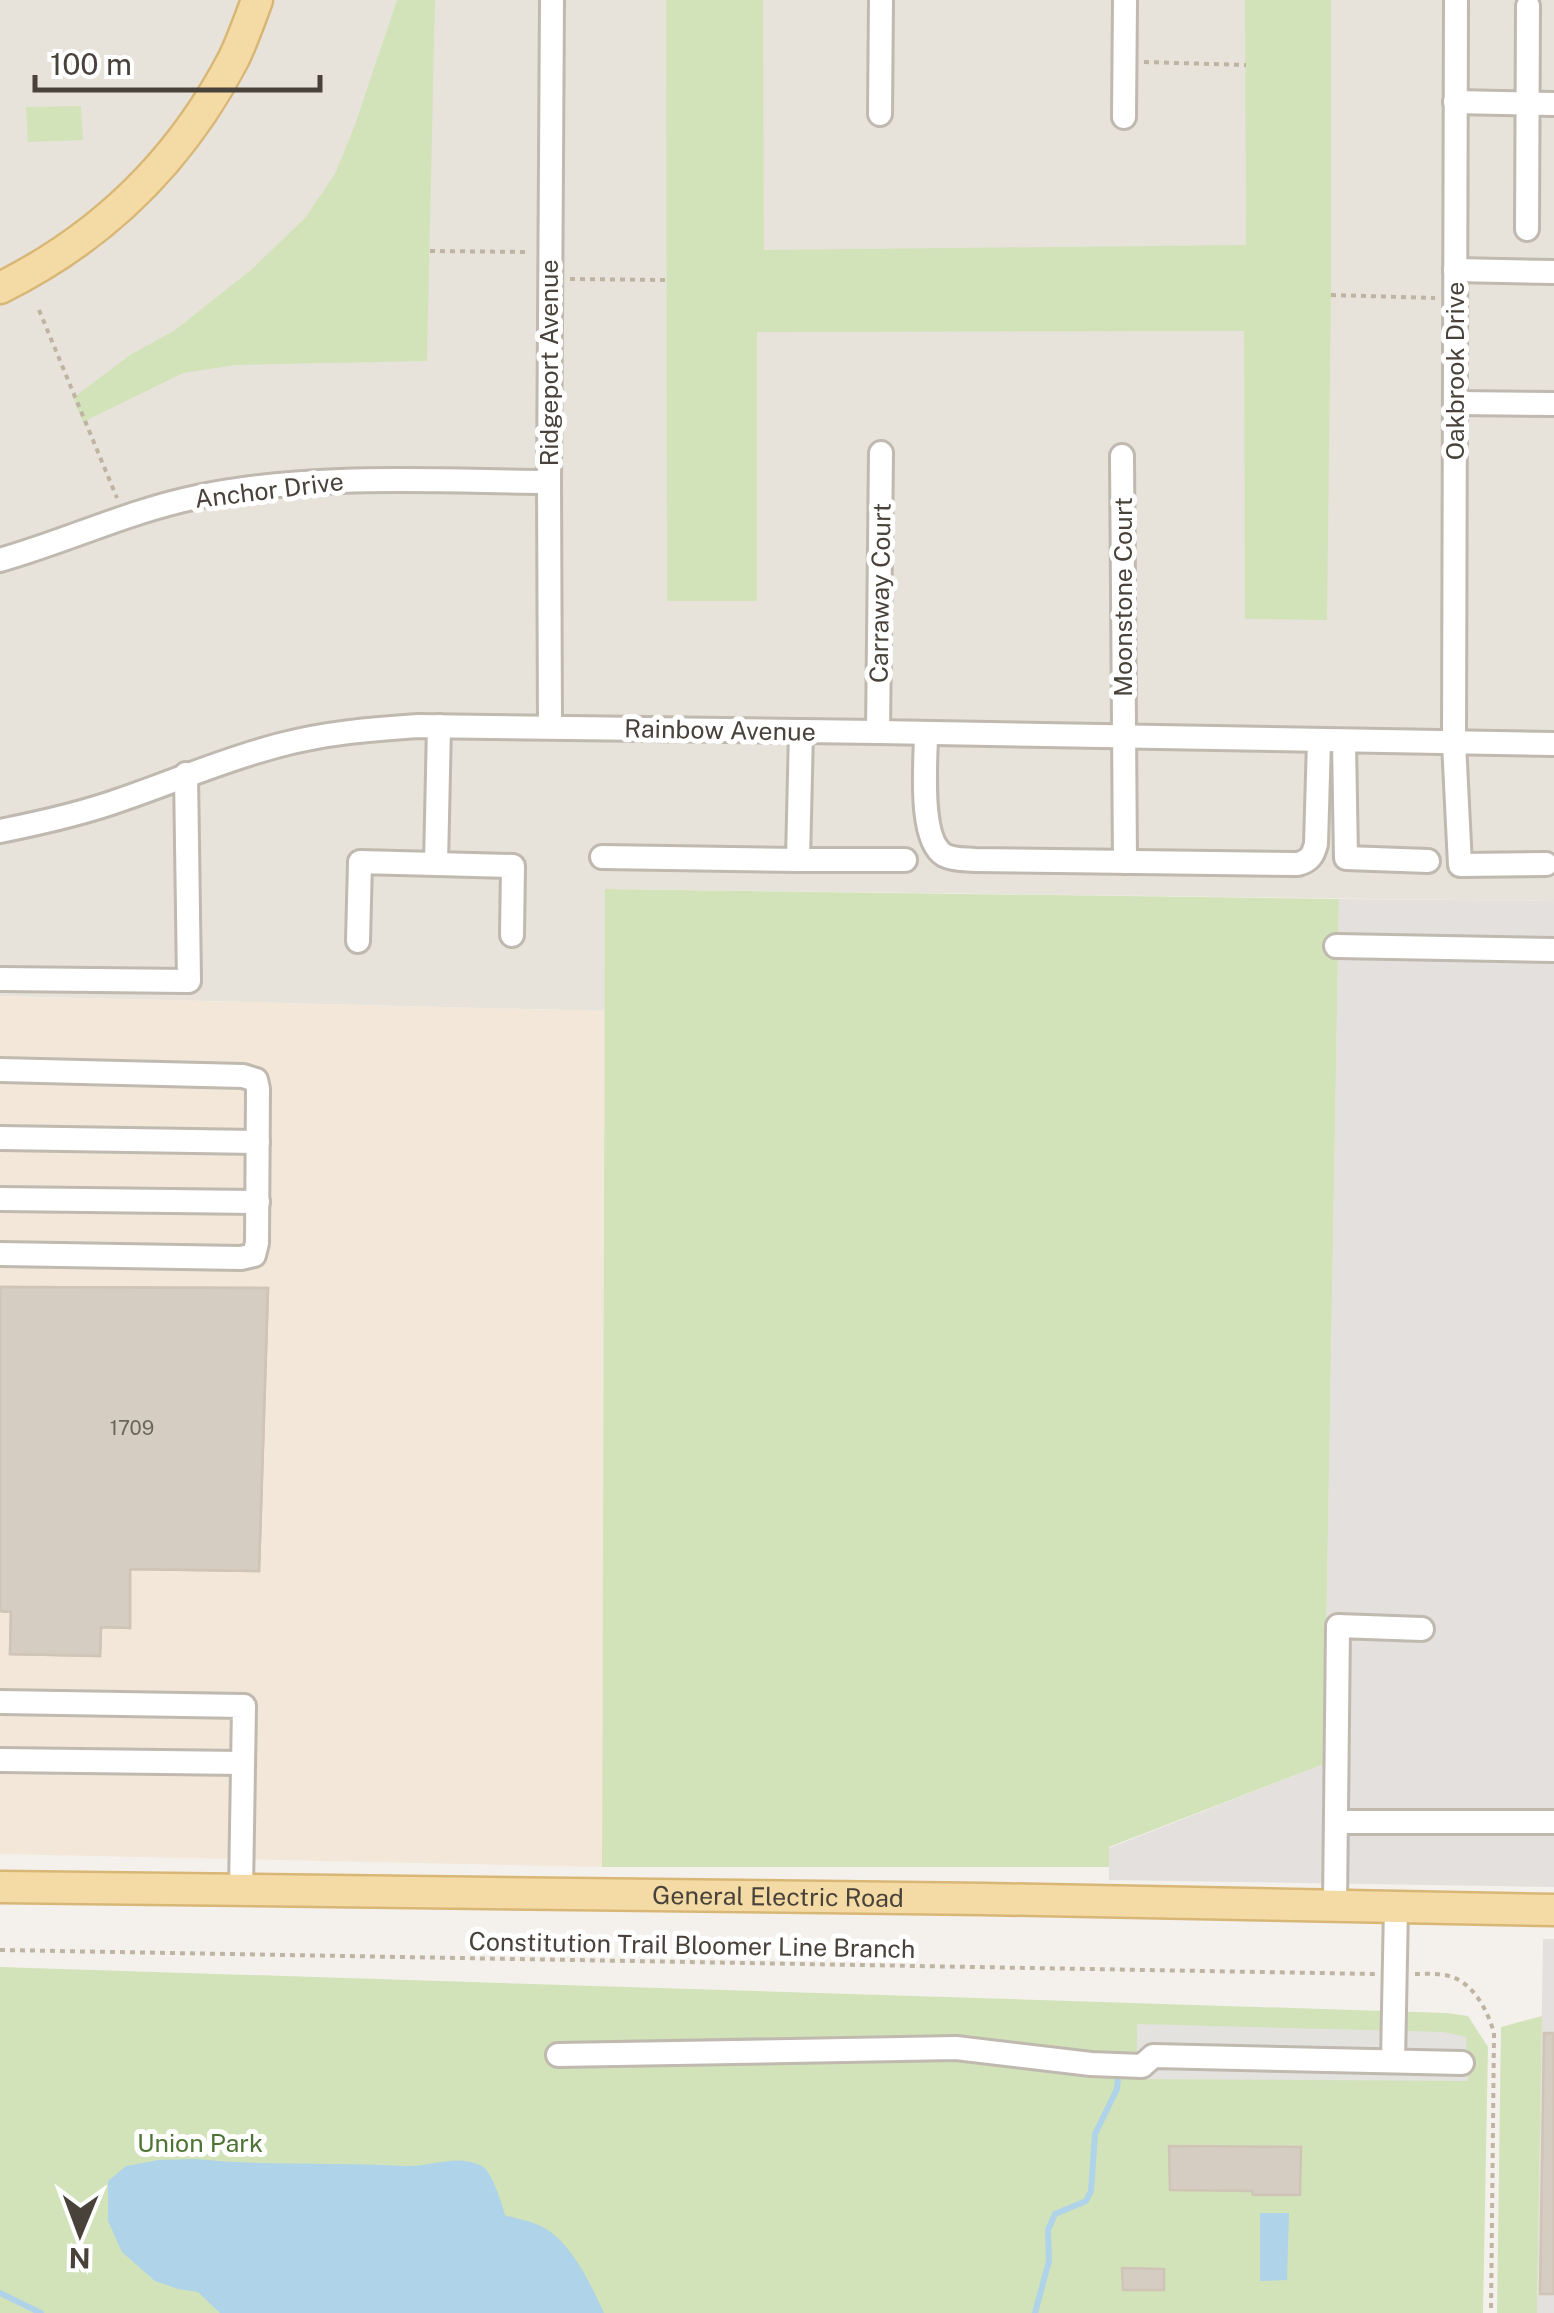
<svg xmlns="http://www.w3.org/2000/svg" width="1554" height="2313" viewBox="0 0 1554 2313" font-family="'Public Sans',sans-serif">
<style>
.residential{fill:#e7e3da}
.commercial{fill:#f3e7da}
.industrial{fill:#e4e0dd}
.green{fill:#d2e3b9}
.parking{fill:#e3e2df}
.water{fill:#afd3e9}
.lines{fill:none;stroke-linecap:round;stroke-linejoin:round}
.stream{stroke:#afd3e9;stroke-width:6}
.building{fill:#d5cdc2;stroke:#cfc4b6;stroke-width:2.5}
.minor-casing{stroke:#bfb9af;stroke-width:28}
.major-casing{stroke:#d8b776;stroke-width:35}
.path{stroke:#bfb4a2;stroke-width:4;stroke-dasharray:5 5;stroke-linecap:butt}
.minor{stroke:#fff;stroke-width:22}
.major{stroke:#f4dba5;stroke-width:30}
.labels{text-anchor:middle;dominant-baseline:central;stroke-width:10;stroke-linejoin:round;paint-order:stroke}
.number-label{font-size:20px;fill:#6b655c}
.street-label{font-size:25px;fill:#48423a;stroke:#fff}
.park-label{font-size:25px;fill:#4d7433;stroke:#fff}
</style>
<rect width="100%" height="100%" fill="#f4f1ec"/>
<polygon class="residential" points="0,0 1554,0 1554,901 606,889 605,1011 0,996"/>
<polygon class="commercial" points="0,996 605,1011 602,1867 0,1854"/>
<g class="industrial">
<polygon points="1339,899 1554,901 1554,1887 1109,1880 1109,1848 1324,1764"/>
<polygon points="1543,1939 1554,1939 1554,2313 1537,2313"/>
</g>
<g class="green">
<polygon points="397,0 435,0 427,361 236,365 183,373 83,422 73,398 130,355 175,330 251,270 305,218 335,174 355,125"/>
<polygon points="666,0 763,0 764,250 1246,245 1245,0 1331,0 1331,295 1327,620 1245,619 1244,331 757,332 757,601 667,601"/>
<polygon points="81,106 83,140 28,142 26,107"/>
<polygon points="605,889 1339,899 1324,1764 1109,1847 1109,1867 602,1867"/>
<polygon points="0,1967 1447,2013 1468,2016 1488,2047 1483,2313 0,2313"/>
<polygon points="1542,2016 1537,2313 1497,2313 1501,2027"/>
</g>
<polygon class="parking" points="1137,2024 1444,2032 1466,2037 1468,2081 1137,2079"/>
<g class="water">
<path d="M195,2159C265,2166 335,2162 406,2166C432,2167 456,2153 482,2166C492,2171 502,2204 505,2215C515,2219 526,2220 536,2224C569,2236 590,2283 604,2313H220L198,2292L178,2289L155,2281L122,2252L108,2221V2181L126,2166L159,2160Z"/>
<polygon points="1260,2213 1289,2213 1287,2280 1260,2281"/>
</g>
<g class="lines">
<g class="stream">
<polyline points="0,2293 41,2313"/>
<polyline points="1035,2313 1049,2261 1048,2230 1055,2214 1086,2201 1091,2191 1095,2134 1117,2089 1118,2077"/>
</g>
</g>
<g class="building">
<polygon points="0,1287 268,1288 259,1571 130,1569 130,1628 101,1627 100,1656 10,1654 11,1612 0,1611"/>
<polygon points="0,1287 268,1288 259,1571 130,1569 130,1628 101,1627 100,1656 10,1654 11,1612 0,1611"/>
<polygon points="1544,2033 1554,2033 1554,2294 1540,2294"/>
<polygon points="1169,2146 1301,2147 1300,2195 1253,2195 1252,2191 1170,2190"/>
<polygon points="1122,2268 1164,2269 1164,2290 1123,2290"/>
</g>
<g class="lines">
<defs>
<g id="minor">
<polyline points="1456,0 1454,743 1460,865 1546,864"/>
<polyline points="1455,102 1554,104"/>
<polyline points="880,114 881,0"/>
<polyline points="1124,117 1125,0"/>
<polyline points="1527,229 1528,6"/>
<polyline points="1455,270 1554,272"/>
<polyline points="1455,403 1554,404"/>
<polyline points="1122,456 1125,862"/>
<path d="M0,560C67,541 129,511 197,497C312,473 431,481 549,482"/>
<polyline points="550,727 549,482 552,0"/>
<polyline points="878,732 881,453"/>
<path d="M926,733C926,760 918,839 944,855C953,860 965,859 975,860L1298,864C1309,861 1313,856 1316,844L1319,741"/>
<polyline points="1344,742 1346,858 1428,861"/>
<path d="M0,831C40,823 81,814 120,800C173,782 225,759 280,745C325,733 372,729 418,726L878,732L1554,744"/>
<polyline points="602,857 798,860 801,731"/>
<polyline points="798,860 905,860"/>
<polyline points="436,864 513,866 512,935"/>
<polyline points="358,941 360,862 436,864 439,726"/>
<polyline points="1336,946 1554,950"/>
<polyline points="0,979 189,981 186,774"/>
<polyline points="0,1070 243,1076 256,1080 258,1089 257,1243 254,1255 241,1258 0,1254"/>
<polyline points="0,1138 258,1142"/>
<polyline points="0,1199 258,1202"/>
<polyline points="0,1702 244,1706 241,1890"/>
<polyline points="0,1760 242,1763"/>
<polyline points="1336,1822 1554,1822"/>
<polyline points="1335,1905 1338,1626 1422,1629"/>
<polyline points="558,2055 956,2048 1091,2064 1142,2066 1153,2056 1462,2063"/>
<polyline points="1393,2061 1396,1907"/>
</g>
<g id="major">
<path d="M0,288C103,237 181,160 234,58C243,39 250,19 257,0"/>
<path id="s1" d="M0,1887L984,1899L1554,1910"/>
</g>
</defs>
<use href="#minor" class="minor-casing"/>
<use href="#major" class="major-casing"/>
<g class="path">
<polyline points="1144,62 1246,65"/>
<polyline points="430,251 530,252"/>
<polyline points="570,279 666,280"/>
<polyline points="1331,295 1435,298"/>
<polyline points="39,310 117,498"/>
<polyline points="0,1950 1375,1974"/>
<path d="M1415,1974C1425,1974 1438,1973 1449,1976C1473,1982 1488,2011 1494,2033L1491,2313"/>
</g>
<use href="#minor" class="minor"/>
<use href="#major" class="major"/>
</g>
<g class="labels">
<g class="number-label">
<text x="132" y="1428">1709</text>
</g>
<g class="street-label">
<text transform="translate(549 363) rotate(-90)">Ridgeport Avenue</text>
<text transform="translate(1455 371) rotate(-90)">Oakbrook Drive</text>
<text transform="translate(269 490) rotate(-7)">Anchor Drive</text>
<text transform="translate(880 593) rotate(-89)">Carraway Court</text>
<text transform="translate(1123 597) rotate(-90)">Moonstone Court</text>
<text transform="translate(720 730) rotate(1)">Rainbow Avenue</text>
<text stroke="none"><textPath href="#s1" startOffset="778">General Electric Road</textPath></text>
<text transform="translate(692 1945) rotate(1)">Constitution Trail Bloomer Line Branch</text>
</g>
<g class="park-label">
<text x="200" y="2143">Union Park</text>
</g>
</g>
<g transform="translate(80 2233) rotate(181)" stroke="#ffffff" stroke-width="8" paint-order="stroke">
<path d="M0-8L18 38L0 25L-18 38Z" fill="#48423a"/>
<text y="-15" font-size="28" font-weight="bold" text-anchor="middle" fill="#48423a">N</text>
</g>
<path d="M35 75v15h285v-15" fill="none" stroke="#48423a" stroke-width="5"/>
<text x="50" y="75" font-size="30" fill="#48423a" stroke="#ffffff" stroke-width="8" paint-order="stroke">100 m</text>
</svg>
